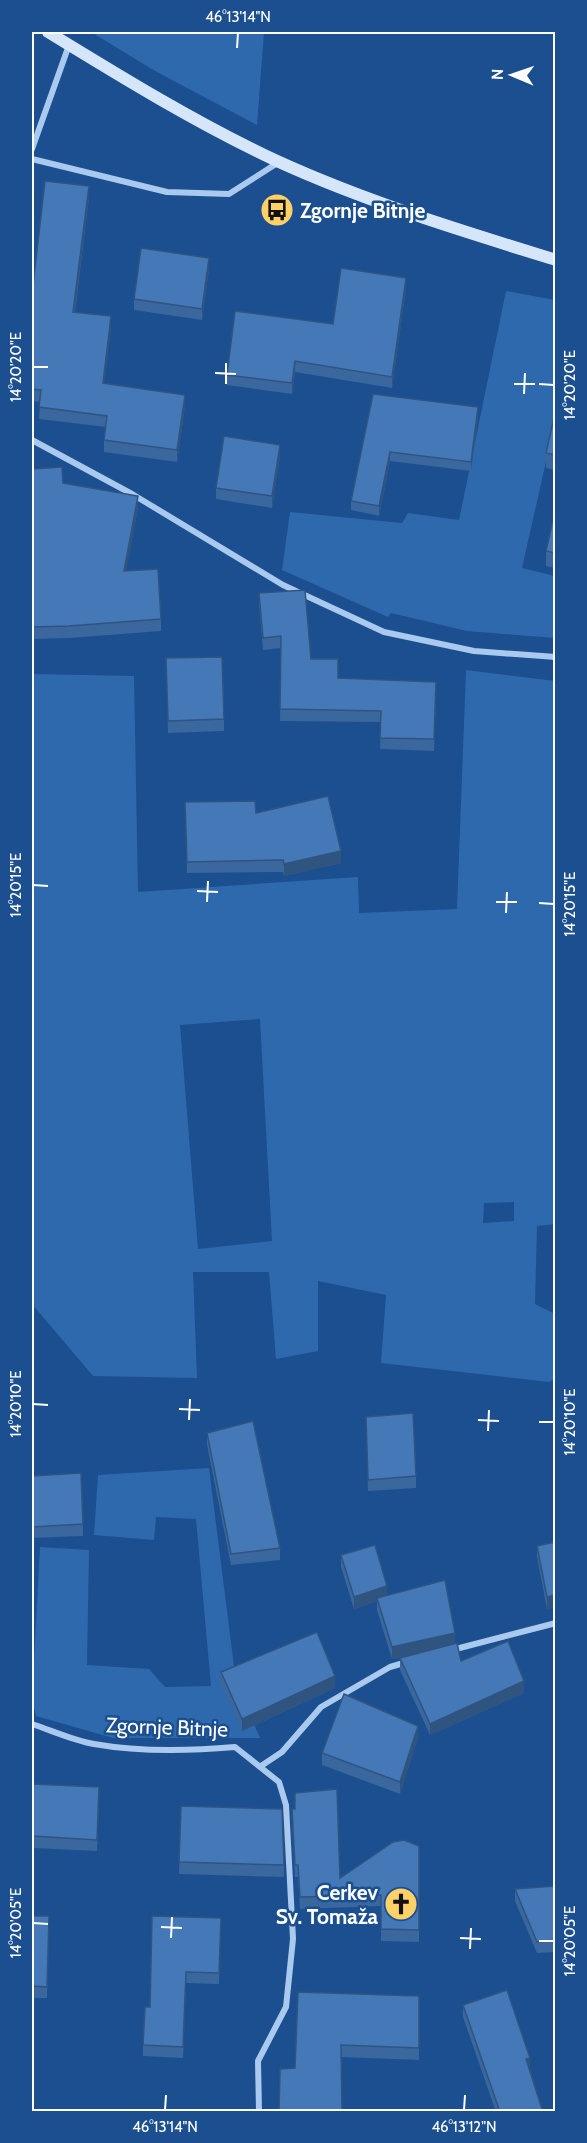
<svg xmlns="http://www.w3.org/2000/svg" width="587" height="2143" viewBox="0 0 587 2143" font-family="Cabin,sans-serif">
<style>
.grass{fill:#2e69ad;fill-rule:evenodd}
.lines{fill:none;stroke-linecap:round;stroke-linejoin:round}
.street{stroke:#a9c9ee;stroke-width:6}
.secondary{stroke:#d6e6fa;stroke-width:12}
.wall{fill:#3a679d}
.shaded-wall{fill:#305480}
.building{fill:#4478b7;stroke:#305480;stroke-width:1.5}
.ticks{fill:none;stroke:#fff;stroke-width:2}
.labels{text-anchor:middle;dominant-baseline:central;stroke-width:5;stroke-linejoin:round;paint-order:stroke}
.poi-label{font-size:21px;font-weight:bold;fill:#fff;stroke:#1b4f8f;text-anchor:start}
.street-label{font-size:21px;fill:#fff;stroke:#1b4f8f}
.neatline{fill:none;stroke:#fff;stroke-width:2}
.ticks-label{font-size:15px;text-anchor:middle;fill:#fff}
</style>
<rect width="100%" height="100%" fill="#1b4f8f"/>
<g class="grass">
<polygon points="91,32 264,32 257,125 155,71"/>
<polygon points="506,291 555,300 555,422 522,568 555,576 555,638 467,631 391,613 388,617 282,570 290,512 402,523 408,513 459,520"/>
<path d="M466,670L555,681L556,1224L537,1226L535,1304L555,1314V1379L549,1382L381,1363L386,1295L318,1281V1351L276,1359L269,1272H193L197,1378L93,1376L32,1304V674L134,676L138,892L358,877L359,913L457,909ZM260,1019L272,1241L198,1249L180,1025ZM514,1202V1221L483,1223L484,1203Z"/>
<polygon points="209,1468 236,1682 260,1738 113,1738 36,1716 32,1700 40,1547 89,1550 87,1665 149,1669 165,1687 211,1686 196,1519 156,1517 154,1540 94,1535 98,1475"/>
</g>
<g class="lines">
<g class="street">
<polyline points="32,149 69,45"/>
<polyline points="32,159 167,192 229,194 279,162"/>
<polyline points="32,440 132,494 283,585 384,632 474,651 556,657"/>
<polyline points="452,1650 556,1623"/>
<path d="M32,1724C53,1731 72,1740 94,1744C139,1752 190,1751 235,1747L279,1782L286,1805L293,1939L286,2007L258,2061L259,2112"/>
<polyline points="261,1766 282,1752 321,1707 390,1667 407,1662"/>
</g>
<path class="secondary" d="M48,32C123,78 198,124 277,161C367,202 462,231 556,260"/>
</g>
<g class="wall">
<polygon points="89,198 75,312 111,328 104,383 185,407 177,462 104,452 104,440 106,427 39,419 40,402 32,401 32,294"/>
<polygon points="209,269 202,320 134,310 134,299"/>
<polygon points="406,288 392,388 295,372 292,394 227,385 227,375"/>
<polygon points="373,394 478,417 471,471 390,461 379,516 351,510 351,501"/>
<polygon points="555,413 555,470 546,468 546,453"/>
<polygon points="280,456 272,508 216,499 216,488"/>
<polygon points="32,469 63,483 138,508 126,571 161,619 161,631 69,638 32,639"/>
<polygon points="555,511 555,568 546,566 546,551"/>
<polygon points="259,593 311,659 338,678 436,693 434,751 380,749 381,722 280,721 281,648 263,650 259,604"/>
<polygon points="166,658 224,719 224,731 168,733"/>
<polygon points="185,802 256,813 341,863 284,876 283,872 187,873"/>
<rect x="554" y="1218" width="1" height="83"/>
<polygon points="555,1408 555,1437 553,1421 553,1409"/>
<polygon points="366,1417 416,1476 416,1488 368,1491"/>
<polygon points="207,1433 280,1548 280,1560 231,1565 207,1445"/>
<polygon points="32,1476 83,1524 83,1536 32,1538"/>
<polygon points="555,1542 555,1607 547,1609 537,1557 537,1546"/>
<polygon points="341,1555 387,1595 455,1643 461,1661 524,1693 430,1735 400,1670 400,1658 426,1651 392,1659 377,1610 377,1601 354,1609 341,1567"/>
<polygon points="221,1672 335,1688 242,1731 221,1684"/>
<polygon points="418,1738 400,1794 322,1765 322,1753"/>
<polygon points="32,1784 99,1799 97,1851 32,1848"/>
<polygon points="295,1793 340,1878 419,1846 419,1942 381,1941 381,1906 300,1909 298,1877 295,1877 292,1821 292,1809 295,1809"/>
<polygon points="181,1806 284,1865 284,1877 179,1874"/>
<polygon points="555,1886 555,1952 537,1953 515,1901 515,1889"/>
<polygon points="32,1916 49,1916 47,1998 32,1998"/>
<polygon points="221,1918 219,1984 186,1983 183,2058 143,2056 143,2045 150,2007"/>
<polygon points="419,1996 419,2060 341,2057 342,2112 295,2068"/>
<polygon points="463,2005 530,2069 543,2112 496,2112 463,2017"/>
</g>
<g class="shaded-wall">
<polygon points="89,186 89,198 73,323 73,312"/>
<polygon points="209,258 209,269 202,320 202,309"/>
<polygon points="406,278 406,288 392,388 392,377"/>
<polygon points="111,316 111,328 103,395 103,383"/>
<polygon points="295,361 295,372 292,394 292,383"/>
<polygon points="185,395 185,407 177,462 177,450"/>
<polygon points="478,407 478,417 471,471 471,462"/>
<polygon points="280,445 280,456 272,508 272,496"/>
<polygon points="390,452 390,461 379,516 379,506"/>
<polygon points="138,496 138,508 124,583 124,571"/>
<polygon points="341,851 341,863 284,876 284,864"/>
<polygon points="387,1586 387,1598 377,1598 377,1601 354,1609 354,1597"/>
<polygon points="555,1595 555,1607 547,1609 547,1597"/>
<polygon points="455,1633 455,1644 392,1659 392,1647"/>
<polygon points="335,1676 335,1688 242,1731 242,1719"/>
<polygon points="524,1681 524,1693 430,1735 430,1724"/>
<polygon points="418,1726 418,1738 400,1794 400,1782"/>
<polygon points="530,2058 530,2069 526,2070 526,2059"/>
</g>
<g class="building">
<polygon points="45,181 89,186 73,312 111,316 103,383 185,395 177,450 104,440 107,416 39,407 41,390 32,389 32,294"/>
<polygon points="141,248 209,258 202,309 134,299"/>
<polygon points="341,268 406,278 392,377 295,361 292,383 227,375 235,311 333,324"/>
<polygon points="373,394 478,407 471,462 390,452 379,506 351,501"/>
<polygon points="555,413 555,455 546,453"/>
<polygon points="224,436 280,445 272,496 216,488"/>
<polygon points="62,467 63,483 138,496 124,571 158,569 161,619 69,626 32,627 32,469"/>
<polygon points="555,511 555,553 546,551"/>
<polygon points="305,590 311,659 338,659 338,678 436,682 434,739 380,738 381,711 280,709 281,636 263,638 259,593"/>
<polygon points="222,657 224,719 168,721 166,658"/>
<polygon points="328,796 341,851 284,864 283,860 187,862 185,802 255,801 256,813"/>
<rect x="554" y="1218" width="1" height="72"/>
<polygon points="555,1408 555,1425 553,1409"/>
<polygon points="413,1413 416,1476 368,1480 366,1417"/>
<polygon points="253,1421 280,1548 231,1554 207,1433"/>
<polygon points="81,1473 83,1524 32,1527 32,1476"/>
<polygon points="555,1542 555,1595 547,1597 537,1546"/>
<polygon points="375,1545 387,1586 354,1597 341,1555"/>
<polygon points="445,1580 455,1633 392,1647 377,1598"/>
<polygon points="317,1632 335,1676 242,1719 221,1672"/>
<polygon points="508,1641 524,1681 430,1724 400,1658 457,1643 461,1661"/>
<polygon points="344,1694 418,1726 400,1782 322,1753"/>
<polygon points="32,1784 99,1787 97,1840 32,1836"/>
<polygon points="337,1789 340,1878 393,1842 404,1840 419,1846 419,1930 381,1929 381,1895 300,1897 298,1865 295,1865 292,1809 295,1809 295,1793"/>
<polygon points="181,1806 282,1809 284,1865 179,1862"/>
<polygon points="555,1886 555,1940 537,1942 515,1889"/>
<polygon points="32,1916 49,1916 47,1987 32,1986"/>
<polygon points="152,1916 221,1918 219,1973 186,1972 183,2047 143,2045 145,2007 150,2007"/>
<polygon points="507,1990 530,2058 526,2059 543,2112 500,2112 463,2005"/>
<polygon points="298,1992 419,1996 419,2048 341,2045 342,2112 279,2112 280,2069 295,2068"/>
</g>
<path class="ticks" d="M237,48L238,33M33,367H48M215,373L236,374M226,384V363M514,384H535M539,384L554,385M524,394L525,373M33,885L48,886M197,891L218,892M207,902L208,881M496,902H517M539,903L554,904M506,913L507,892M33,1404L48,1405M179,1409L200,1410M189,1420L190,1399M478,1420L499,1421M539,1422H554M488,1431L489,1410M33,1923L48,1924M161,1927L182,1928M171,1938L172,1917M460,1938L481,1939M539,1941H554M470,1949L471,1928M165,2110L166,2095M464,2110L465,2095"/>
<defs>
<symbol id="bus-disc" viewBox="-11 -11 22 22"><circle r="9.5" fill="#ffd166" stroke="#1b4f8f"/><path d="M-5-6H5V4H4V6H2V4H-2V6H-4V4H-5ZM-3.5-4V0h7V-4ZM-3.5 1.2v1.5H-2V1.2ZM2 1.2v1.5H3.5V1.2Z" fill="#111"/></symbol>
<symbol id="church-disc" viewBox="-11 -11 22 22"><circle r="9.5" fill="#ffd166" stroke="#1b4f8f"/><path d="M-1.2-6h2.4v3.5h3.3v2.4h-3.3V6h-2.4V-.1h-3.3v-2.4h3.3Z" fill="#111"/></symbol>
</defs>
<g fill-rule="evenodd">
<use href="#bus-disc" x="258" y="191" width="38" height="38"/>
<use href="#church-disc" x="382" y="1885" width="38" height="38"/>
</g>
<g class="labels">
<g class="poi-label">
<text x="300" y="210">Zgornje Bitnje</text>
<text x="378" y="1892" text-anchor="end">Cerkev<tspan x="378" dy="24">Sv. Tomaža</tspan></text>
</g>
<g class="street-label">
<text transform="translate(167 1727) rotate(2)">Zgornje Bitnje</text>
</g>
</g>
<rect width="587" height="2143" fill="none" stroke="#1b4f8f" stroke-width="66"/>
<g transform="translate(512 75) rotate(272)" stroke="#1b4f8f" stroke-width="4.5" paint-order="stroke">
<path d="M0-4.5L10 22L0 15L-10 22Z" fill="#ffffff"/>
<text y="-9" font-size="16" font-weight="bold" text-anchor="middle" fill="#ffffff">N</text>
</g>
<rect x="33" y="33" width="521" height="2077" class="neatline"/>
<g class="ticks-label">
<text x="238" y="22">46°13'14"N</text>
<text transform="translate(16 367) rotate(-90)" y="5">14°20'20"E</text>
<text transform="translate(570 385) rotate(-90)" y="5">14°20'20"E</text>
<text transform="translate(16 885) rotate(-90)" y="5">14°20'15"E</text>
<text transform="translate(570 904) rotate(-90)" y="5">14°20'15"E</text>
<text transform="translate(16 1404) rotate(-90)" y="5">14°20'10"E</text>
<text transform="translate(570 1422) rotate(-90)" y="5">14°20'10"E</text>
<text transform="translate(16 1923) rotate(-90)" y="5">14°20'05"E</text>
<text transform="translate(570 1941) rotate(-90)" y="5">14°20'05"E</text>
<text x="165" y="2132">46°13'14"N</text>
<text x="464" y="2132">46°13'12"N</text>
</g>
</svg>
